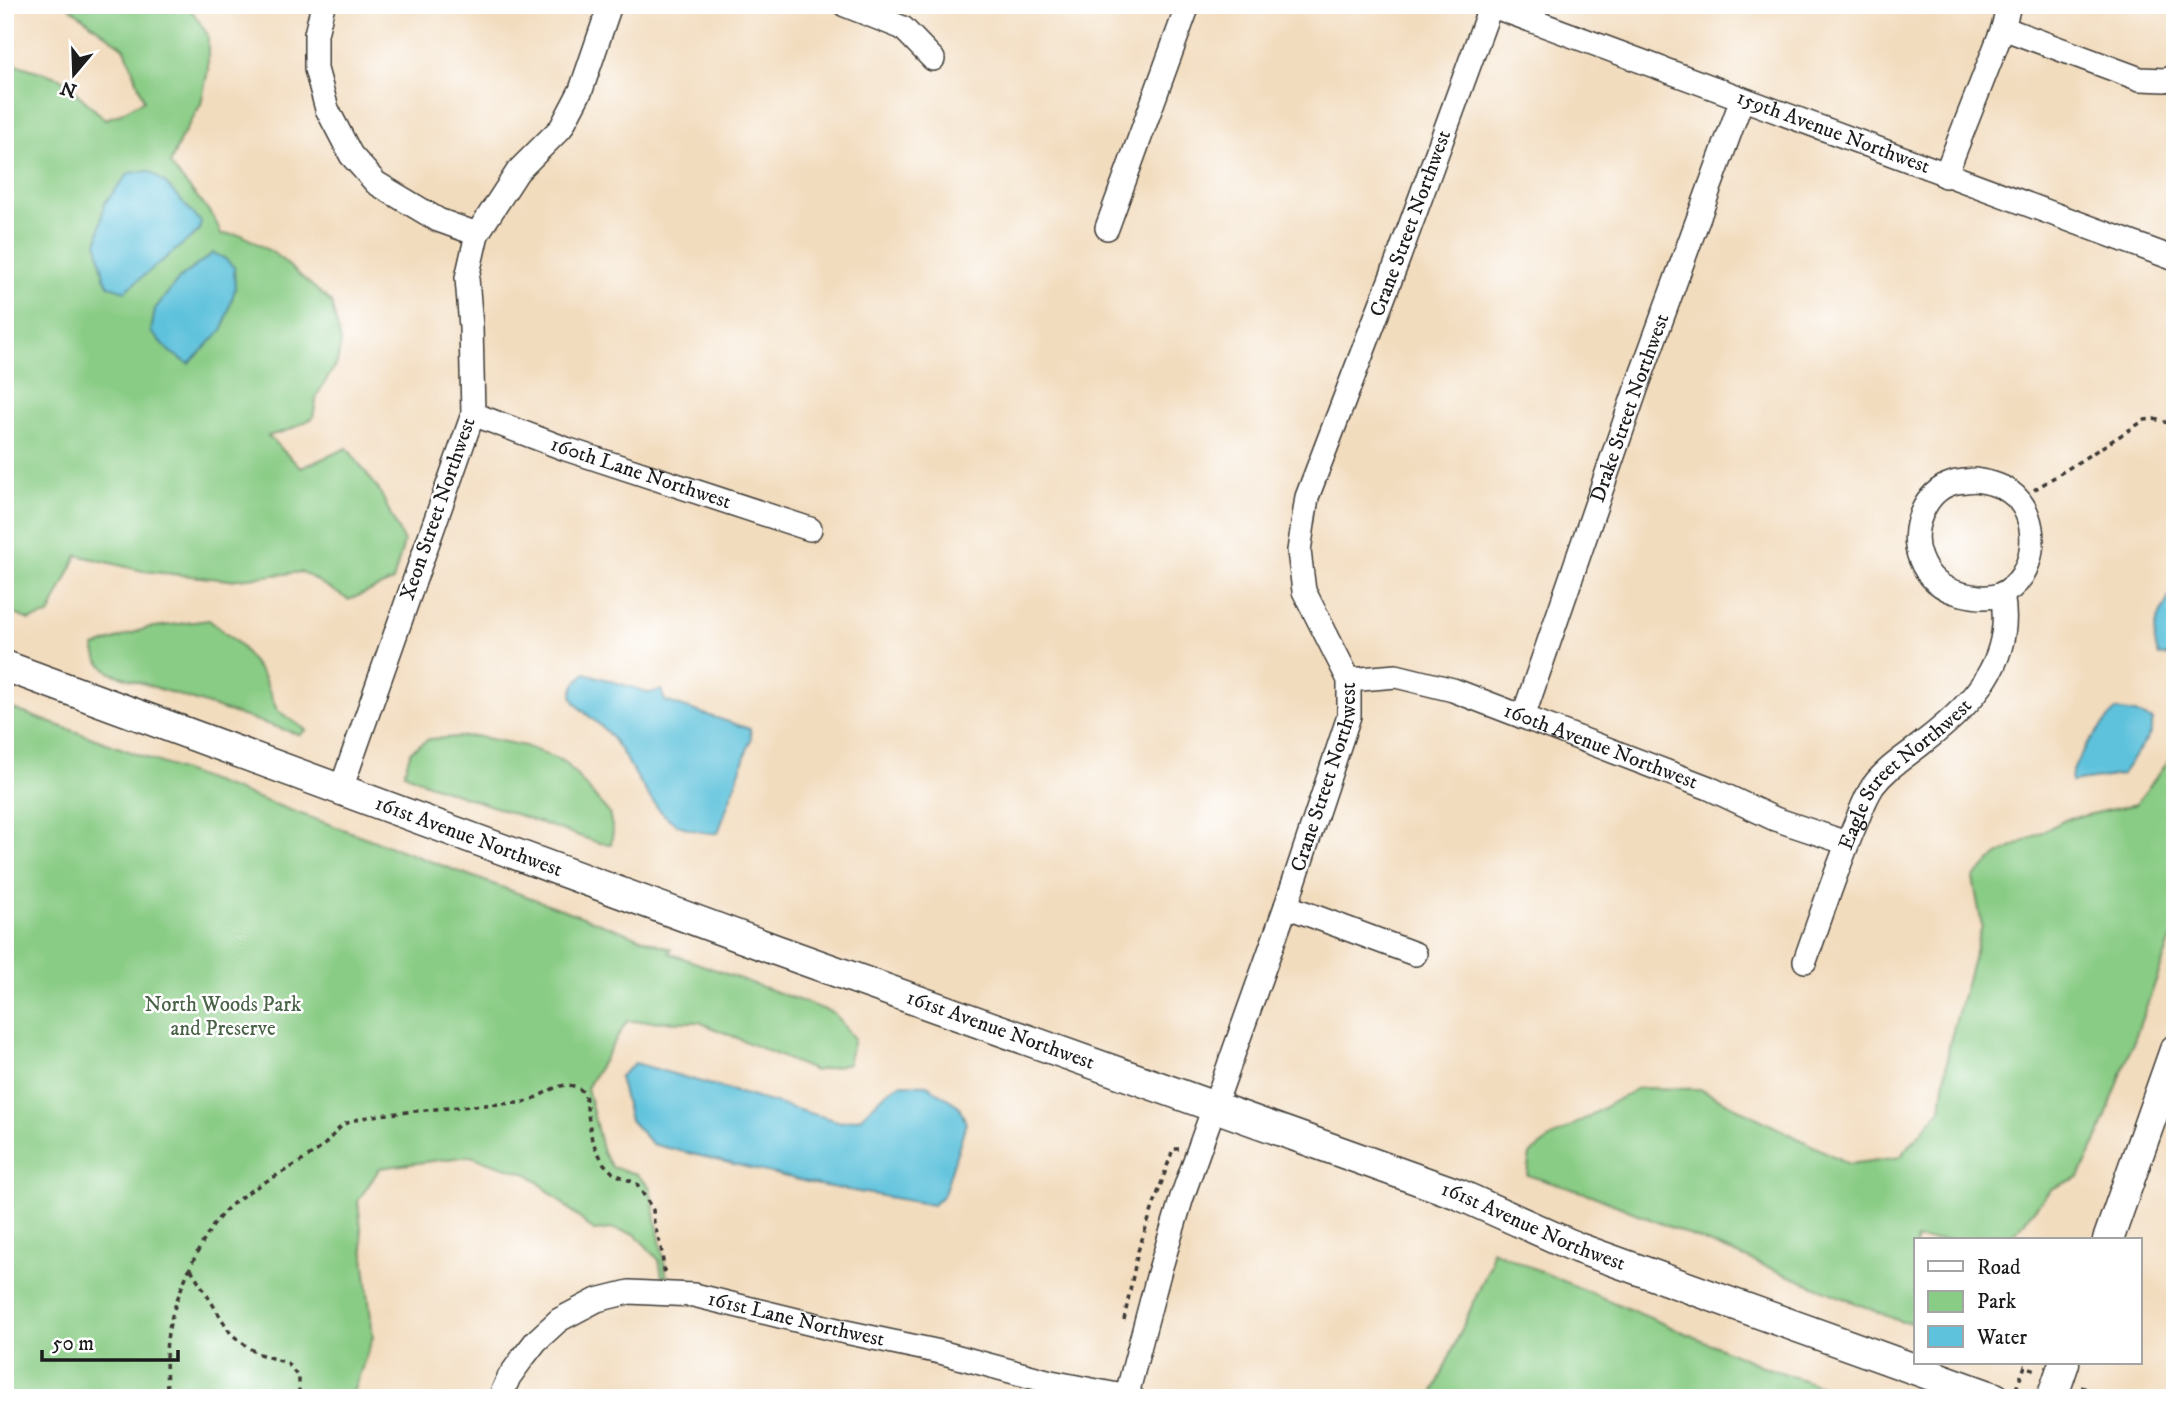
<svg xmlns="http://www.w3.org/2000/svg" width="2180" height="1403" viewBox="0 0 2180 1403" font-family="'IM FELL DW Pica',serif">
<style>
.green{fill:#89cc85;stroke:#527450;stroke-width:2}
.water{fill:#5ec2dc;stroke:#3d6f7c;stroke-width:2}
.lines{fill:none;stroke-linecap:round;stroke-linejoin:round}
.minor-casing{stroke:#3c3934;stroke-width:26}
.major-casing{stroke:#3c3934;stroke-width:33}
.path{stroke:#3c3934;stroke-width:3.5;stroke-dasharray:5 5;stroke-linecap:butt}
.minor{stroke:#fff;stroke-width:23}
.major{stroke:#fff;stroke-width:30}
.labels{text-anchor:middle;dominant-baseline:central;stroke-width:5;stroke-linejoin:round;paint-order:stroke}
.street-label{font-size:21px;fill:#1c1c1c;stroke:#fff}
.park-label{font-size:21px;fill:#486246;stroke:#fff}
</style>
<rect width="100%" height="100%" fill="#fff"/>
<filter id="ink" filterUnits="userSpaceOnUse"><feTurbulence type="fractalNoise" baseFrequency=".0143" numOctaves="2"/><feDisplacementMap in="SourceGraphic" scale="14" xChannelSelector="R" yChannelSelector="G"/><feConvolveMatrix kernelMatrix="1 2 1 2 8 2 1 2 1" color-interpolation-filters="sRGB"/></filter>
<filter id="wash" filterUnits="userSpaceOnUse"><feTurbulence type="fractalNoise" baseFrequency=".00686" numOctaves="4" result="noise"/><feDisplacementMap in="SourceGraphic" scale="28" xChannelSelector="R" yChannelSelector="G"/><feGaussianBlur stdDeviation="1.57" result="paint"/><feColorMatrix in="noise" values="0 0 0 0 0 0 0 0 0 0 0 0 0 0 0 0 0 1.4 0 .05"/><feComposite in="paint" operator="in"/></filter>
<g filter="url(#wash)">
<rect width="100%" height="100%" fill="#f2dcbe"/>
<g class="green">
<path d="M66,5H188L208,35V70L201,104L180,140L170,164C186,188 213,208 221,234L242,235L275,254L331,302L341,342L337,363L317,395L313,418L289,430L268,436L301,468L347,448L379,490L404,542L393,581L349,600L302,572L229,580L143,571L77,555L49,615L29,620L5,610V61L60,78L105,119L117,115L144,100L125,49Z"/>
<polygon points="209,620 240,645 263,676 277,710 306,730 300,735 111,673 98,661 94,647 147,628"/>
<polygon points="5,706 671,949 669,953 834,1013 854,1039 848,1064 815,1071 699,1022 627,1021 587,1088 603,1153 612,1167 636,1174 650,1187 667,1277 662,1277 659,1260 635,1234 612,1229 594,1231 530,1175 470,1156 380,1168 358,1201 373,1337 351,1398 5,1398"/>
<polygon points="475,736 525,746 565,762 609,813 613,831 611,844 599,843 428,784 404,773 411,751 429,739"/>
<polygon points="2175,752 2175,929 2096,1143 2079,1177 2051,1189 2009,1240 1916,1240 1916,1323 1902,1322 1591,1195 1527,1175 1530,1154 1551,1138 1638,1088 1700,1089 1849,1164 1900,1157 1941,1109 1949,1045 1982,926 1973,878 1996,856 2065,820 2136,804"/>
<polygon points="1491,1250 1760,1365 1855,1398 1431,1398 1491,1263"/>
</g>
<g class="water">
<polygon points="149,171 165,183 201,222 199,231 125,291 109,286 104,277 97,244 104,204 129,173"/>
<polygon points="213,253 224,258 234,267 235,289 223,329 189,364 170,352 151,332 155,309 179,279"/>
<path d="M2175,587V655L2159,656C2147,629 2162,611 2175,587Z"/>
<path d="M585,673L650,693L661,690L665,701L750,729L751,739L718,833C704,834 683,829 672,821C644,802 629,754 605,730C598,722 572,706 572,695C572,686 579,679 585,673Z"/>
<path d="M2116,710L2135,713L2153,720L2150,734L2121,775L2071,782C2070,762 2102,725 2116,710Z"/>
<polygon points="635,1063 841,1122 860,1118 888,1091 901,1084 927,1085 959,1106 966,1123 944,1194 933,1205 819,1185 652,1144 630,1120 619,1077"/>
</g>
</g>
<g filter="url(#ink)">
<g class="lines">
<defs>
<g id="minor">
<polyline points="323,5 316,34 316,69 327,109 351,155 376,183 438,220 477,234 467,278 471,327 473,414 341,789"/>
<polyline points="845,5 903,28 933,59"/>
<path id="s1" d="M1490,5L2175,259"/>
<polyline points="2003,28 2140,79 2165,80 2175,77"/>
<polyline points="1945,176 2003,28 2009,5"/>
<polyline points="1107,228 1188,5"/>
<polyline points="477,234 518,171 561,128 581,90 610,5"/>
<path id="s2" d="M473,414L566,449L810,529"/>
<path d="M1975,480C1987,482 1999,484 2010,492C2043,515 2038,580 1999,595C1987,599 1974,597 1962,594C1942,590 1927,577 1920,558C1909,531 1924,491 1953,483C1960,481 1968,481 1975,480Z"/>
<path id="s3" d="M1349,680L1396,676L1453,690L1709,788L1775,819L1847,843"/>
<path id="s4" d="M1523,717L1636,389L1742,99"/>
<polyline points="1286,906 1415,954"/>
<path id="s5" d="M1805,961C1821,916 1836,870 1855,825C1860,813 1865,798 1873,786C1887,767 1907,756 1925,741C1973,704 2015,659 2002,594"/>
<path id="s6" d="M500,1398L509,1377L522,1359L536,1341L559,1320L597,1300L629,1292L694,1295L841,1331L940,1352L1051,1382L1133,1398"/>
<path id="s7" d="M1126,1398L1159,1273L1182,1197L1286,906L1349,716V680L1304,591L1299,551L1307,497L1397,262L1491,5"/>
</g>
<g id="major">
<path id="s8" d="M5,666L776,950L1458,1194L1578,1248L1995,1398"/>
<polyline points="2108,1240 2175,1050"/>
<polyline points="2052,1398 2064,1363"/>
</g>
</defs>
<use href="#minor" class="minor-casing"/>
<use href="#major" class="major-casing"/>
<g class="path">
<polyline points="2034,490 2145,420 2154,419 2175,425"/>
<polyline points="191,1269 231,1334 256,1353 287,1363 299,1378 299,1398"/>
<polyline points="1124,1320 1138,1251 1173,1149 1179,1149"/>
<polyline points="2081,1387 2096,1392 2095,1398"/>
<polyline points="2016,1389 2025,1366 2038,1371"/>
<path d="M167,1398C167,1379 165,1358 167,1340C171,1304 202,1231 229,1207C256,1183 290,1171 318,1150C328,1143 335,1130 345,1124C360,1116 390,1114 407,1112C444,1108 481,1105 518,1103C541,1102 564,1070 585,1094L592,1141L604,1164L613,1173L637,1184L653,1210L654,1223L661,1247L665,1276"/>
</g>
<use href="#minor" class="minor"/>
<use href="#major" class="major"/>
</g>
</g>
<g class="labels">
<g class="street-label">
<text stroke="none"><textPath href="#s1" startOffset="366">159th Avenue Northwest</textPath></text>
<text stroke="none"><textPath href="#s7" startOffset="1241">Crane Street Northwest</textPath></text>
<text stroke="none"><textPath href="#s4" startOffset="327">Drake Street Northwest</textPath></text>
<text stroke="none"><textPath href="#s2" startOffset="178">160th Lane Northwest</textPath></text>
<text transform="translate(438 509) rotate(-71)">Xeon Street Northwest</text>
<text stroke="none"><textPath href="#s3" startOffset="264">160th Avenue Northwest</textPath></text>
<text stroke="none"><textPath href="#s7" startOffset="653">Crane Street Northwest</textPath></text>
<text stroke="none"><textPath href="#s5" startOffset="217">Eagle Street Northwest</textPath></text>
<text stroke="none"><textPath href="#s8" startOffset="494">161st Avenue Northwest</textPath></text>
<text stroke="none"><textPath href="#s8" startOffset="1060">161st Avenue Northwest</textPath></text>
<text stroke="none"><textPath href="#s8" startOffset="1628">161st Avenue Northwest</textPath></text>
<text stroke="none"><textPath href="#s6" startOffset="345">161st Lane Northwest</textPath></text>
</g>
<g class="park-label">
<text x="223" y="1005">North Woods Park<tspan x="223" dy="24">and Preserve</tspan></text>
</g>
</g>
<rect width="2180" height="1403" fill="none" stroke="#fff" stroke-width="28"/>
<rect x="1914" y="1238" width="228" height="126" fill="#ffffff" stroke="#a4a4a4" stroke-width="2"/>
<rect x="1928" y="1261" width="35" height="10" fill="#ffffff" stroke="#a4a4a4" stroke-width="2"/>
<text x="1977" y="1274" font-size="21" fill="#1c1c1c">Road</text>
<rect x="1928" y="1291" width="35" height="21" fill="#89cc85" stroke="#a4a4a4" stroke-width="2"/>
<text x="1977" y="1308" font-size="21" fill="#1c1c1c">Park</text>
<rect x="1928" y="1326" width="35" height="21" fill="#5ec2dc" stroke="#a4a4a4" stroke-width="2"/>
<text x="1977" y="1344" font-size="21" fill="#1c1c1c">Water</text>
<g transform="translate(74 74) rotate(199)" stroke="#ffffff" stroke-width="5" paint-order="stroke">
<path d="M0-5L12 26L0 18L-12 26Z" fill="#1c1c1c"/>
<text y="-10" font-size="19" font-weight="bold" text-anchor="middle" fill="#1c1c1c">N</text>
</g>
<path d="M42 1350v10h136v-10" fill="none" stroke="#1c1c1c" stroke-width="3.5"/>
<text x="52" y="1350" font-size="21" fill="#1c1c1c" stroke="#ffffff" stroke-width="5" paint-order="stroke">50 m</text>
</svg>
